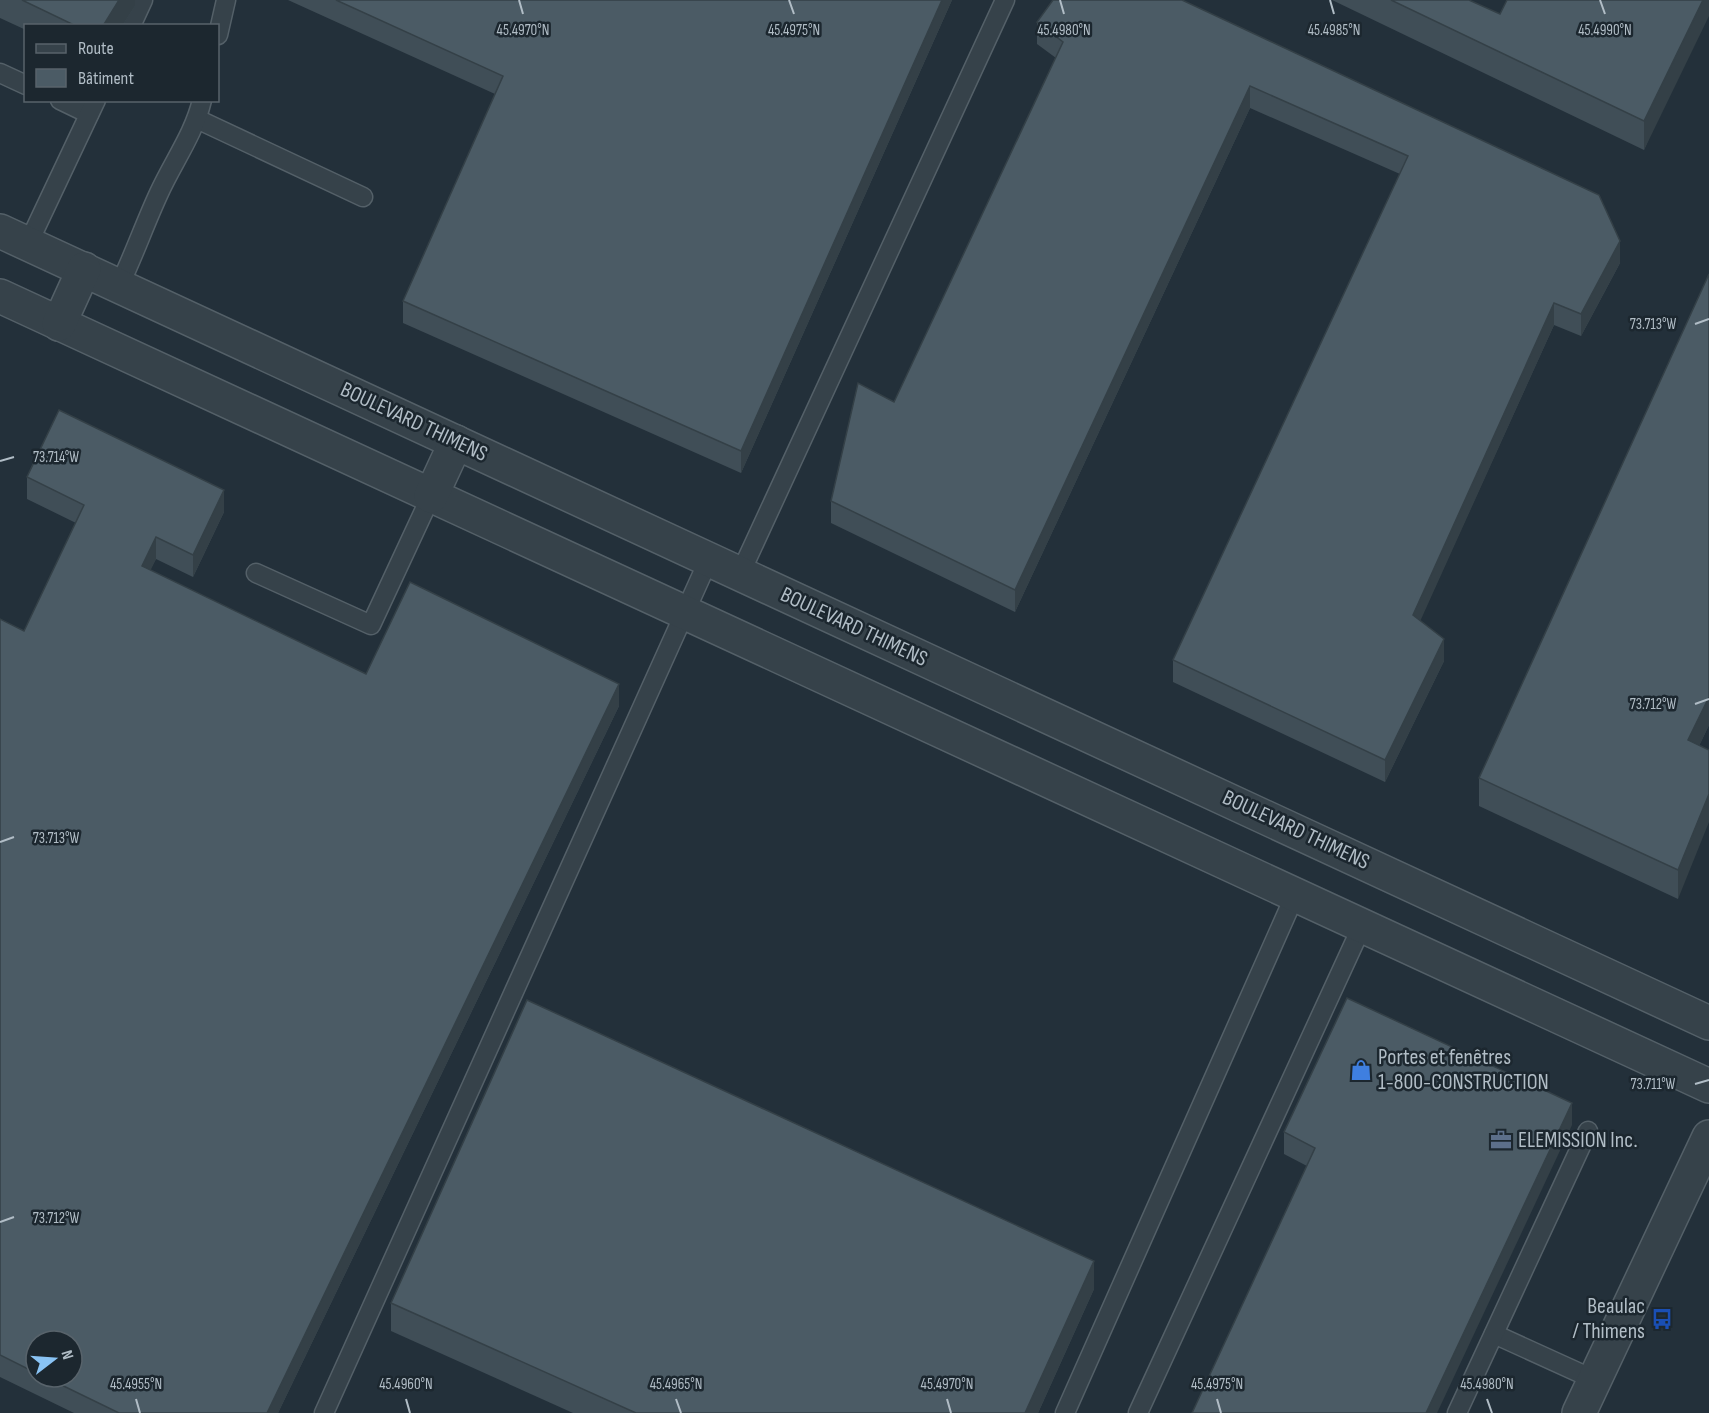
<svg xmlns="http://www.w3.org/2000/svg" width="1709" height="1413" viewBox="0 0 1709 1413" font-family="'Sofia Sans Condensed',sans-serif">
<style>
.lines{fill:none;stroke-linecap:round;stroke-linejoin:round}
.service-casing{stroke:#546068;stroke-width:21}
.tertiary-casing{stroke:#546068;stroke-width:36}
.service{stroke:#36424a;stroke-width:18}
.tertiary{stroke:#36424a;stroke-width:33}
.wall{fill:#404e57;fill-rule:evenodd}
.shaded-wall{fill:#344047}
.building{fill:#4b5b65;stroke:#344047;stroke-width:1.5}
.ticks{fill:none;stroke:#b1bdc6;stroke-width:2}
.labels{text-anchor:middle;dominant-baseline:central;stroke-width:5;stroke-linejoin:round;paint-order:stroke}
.street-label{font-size:22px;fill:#b1bdc6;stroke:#1c272f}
.poi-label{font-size:22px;fill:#b1bdc6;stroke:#1c272f;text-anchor:start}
.ticks-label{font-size:15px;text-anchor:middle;fill:#b1bdc6;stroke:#1c272f;stroke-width:5;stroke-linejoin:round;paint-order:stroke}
</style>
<rect width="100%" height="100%" fill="#23303a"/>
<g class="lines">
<defs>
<g id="service">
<polyline points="131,26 143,0"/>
<polyline points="218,35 226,0"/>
<polyline points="0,73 26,85"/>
<polyline points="60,100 89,114"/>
<polyline points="197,119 363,197"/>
<polyline points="28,244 96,100"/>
<path d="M119,286C134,255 145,223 159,193C173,162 194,134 202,100"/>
<polyline points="256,573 371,625 431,496"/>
<polyline points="740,574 1005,0"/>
<polyline points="1494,1334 1595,1380"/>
<polyline points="324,1413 709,559"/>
<polyline points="1065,1413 1295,895"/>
<polyline points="1138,1413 1362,926"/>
<polyline points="1457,1413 1588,1131"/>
</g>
<g id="tertiary">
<polyline points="0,231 1709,1023"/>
<polyline points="0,296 1709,1086"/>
<polyline points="59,324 84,269"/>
<polyline points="431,496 456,442"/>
<polyline points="1579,1413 1709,1137"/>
</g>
</defs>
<use href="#service" class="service-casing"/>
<use href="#tertiary" class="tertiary-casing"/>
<use href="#service" class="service"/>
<use href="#tertiary" class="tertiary"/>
</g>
<g class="wall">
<polygon points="0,0 135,0 135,6 122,26 26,26 26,30 0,18"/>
<polygon points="288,0 952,0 741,473 403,323 403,301 495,94"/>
<polygon points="1182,0 1620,263 1581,336 1554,325 1420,620 1444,661 1385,782 1173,682 1173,660 1400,174 1250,108 1015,612 831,523 831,501 894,402 1056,58 1037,44 1037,22"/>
<polygon points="1332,0 1469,0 1500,14 1709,0 1644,150"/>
<path d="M27,477L224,512L193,577L156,559L150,570L366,674L619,706L278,1413H74L0,1377V619L24,631L76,523L27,499ZM36,1341L72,1377H36Z"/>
<polygon points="1709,725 1699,746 1678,899 1479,806 1479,778"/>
<polygon points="1572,1125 1307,1166 1284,1154 1284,1132"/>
<polygon points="1094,1289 1038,1413 573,1413 391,1331 391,1303"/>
</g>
<g class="shaded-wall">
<polygon points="119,0 135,0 135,6 122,26 103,26"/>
<polygon points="942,0 952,0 741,473 741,451"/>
<polygon points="1703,0 1709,0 1709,16 1644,150 1644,121"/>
<polygon points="1250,86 1250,108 1015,612 1015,590"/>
<polygon points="1620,241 1620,263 1581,336 1581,314"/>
<polygon points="1554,303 1554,325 1413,637 1413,615"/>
<polygon points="224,490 224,512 193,577 193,555"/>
<polygon points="156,537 156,559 142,588 142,566"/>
<polygon points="1444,639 1444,661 1385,782 1385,760"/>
<polygon points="619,684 619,706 278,1413 267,1413"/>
<polygon points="1709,697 1709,725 1688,769 1688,740"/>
<polygon points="1709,794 1709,822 1678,899 1678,870"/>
<polygon points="1572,1103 1572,1125 1437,1413 1426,1413"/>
<polygon points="1094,1261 1094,1289 1038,1413 1025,1413"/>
</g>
<g class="building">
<polygon points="22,0 119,0 103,26 76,26"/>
<polygon points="336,0 942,0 741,451 403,301 503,76"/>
<polygon points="1053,0 1182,0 1599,195 1620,241 1581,314 1554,303 1413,615 1444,639 1385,760 1173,660 1408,156 1250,86 1015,590 831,501 858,383 894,402 1063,42 1037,22"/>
<polygon points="1391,0 1469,0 1500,14 1507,0 1703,0 1644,121"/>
<polygon points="1709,274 1709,697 1688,740 1709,750 1709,794 1678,870 1479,778"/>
<polygon points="59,410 224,490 193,555 156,537 142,566 366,674 410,582 619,684 267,1413 119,1413 45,1377 72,1377 72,1341 36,1341 36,1373 0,1355 0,619 24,631 84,505 27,477"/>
<polygon points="1347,998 1572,1103 1426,1413 1192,1413 1315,1148 1284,1132"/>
<polygon points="527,1000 1094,1261 1025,1413 636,1413 391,1303"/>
</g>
<path class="ticks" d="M519,0L523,14M789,0L794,14M1060,0L1064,14M1330,0L1334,14M1600,0L1605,14M1695,324L1709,319M0,461L14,457M1695,704L1709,699M0,842L14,837M1695,1084L1709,1080M0,1222L14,1217M136,1399L140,1413M406,1399L410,1413M676,1399L681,1413M947,1399L951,1413M1217,1399L1221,1413M1487,1399L1492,1413"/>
<defs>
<symbol id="shop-bare" viewBox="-9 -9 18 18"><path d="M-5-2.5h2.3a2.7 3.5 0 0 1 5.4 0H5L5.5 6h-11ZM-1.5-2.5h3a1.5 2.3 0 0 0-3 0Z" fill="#3f7fe0" stroke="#1c272f" stroke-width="2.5" paint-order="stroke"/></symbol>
<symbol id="office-bare" viewBox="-9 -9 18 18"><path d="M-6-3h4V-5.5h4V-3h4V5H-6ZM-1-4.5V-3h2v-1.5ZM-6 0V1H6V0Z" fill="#5c6f8a" stroke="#1c272f" stroke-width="2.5" paint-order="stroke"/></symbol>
<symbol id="bus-bare" viewBox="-9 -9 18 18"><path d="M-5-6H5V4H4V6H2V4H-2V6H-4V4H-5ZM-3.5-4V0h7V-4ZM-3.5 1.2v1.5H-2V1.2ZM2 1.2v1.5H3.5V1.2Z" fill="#1a4fb4" stroke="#1c272f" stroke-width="2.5" paint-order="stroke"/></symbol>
</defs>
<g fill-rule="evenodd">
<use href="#shop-bare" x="1346" y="1055" width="30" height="30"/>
<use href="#office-bare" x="1486" y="1125" width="30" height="30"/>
<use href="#bus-bare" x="1647" y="1304" width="30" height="30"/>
</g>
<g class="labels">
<g class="street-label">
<text transform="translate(414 422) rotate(25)">BOULEVARD THIMENS</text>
<text transform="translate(854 627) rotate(25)">BOULEVARD THIMENS</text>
<text transform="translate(1296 830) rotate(25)">BOULEVARD THIMENS</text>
</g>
<g class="poi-label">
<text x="1378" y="1057">Portes et fenêtres<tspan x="1378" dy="25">1-800-CONSTRUCTION</tspan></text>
<text x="1518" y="1140">ELEMISSION Inc.</text>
<text x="1645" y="1306" text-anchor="end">Beaulac<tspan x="1645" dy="25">/ Thimens</tspan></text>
</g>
</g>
<g class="ticks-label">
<text x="523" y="35">45.4970°N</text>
<text x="794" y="35">45.4975°N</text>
<text x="1064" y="35">45.4980°N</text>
<text x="1334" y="35">45.4985°N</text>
<text x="1605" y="35">45.4990°N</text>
<text x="1653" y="329">73.713°W</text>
<text x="56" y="462">73.714°W</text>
<text x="1653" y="709">73.712°W</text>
<text x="56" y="843">73.713°W</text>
<text x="1653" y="1089">73.711°W</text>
<text x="56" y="1223">73.712°W</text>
<text x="136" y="1389">45.4955°N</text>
<text x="406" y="1389">45.4960°N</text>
<text x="676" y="1389">45.4965°N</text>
<text x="947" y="1389">45.4970°N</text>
<text x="1217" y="1389">45.4975°N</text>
<text x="1487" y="1389">45.4980°N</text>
</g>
<rect x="24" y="24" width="195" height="78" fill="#1c272f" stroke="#58636b" stroke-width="1.5"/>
<rect x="36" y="44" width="30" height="9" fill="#36424a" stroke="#58636b" stroke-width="1.5"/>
<text x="78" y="54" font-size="18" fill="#b1bdc6">Route</text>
<rect x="36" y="69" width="30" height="18" fill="#4b5b65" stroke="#58636b" stroke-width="1.5"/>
<text x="78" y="84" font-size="18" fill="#b1bdc6">Bâtiment</text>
<g transform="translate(54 1359) rotate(73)"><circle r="28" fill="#1c272f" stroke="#58636b" stroke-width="1.5"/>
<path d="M0-4.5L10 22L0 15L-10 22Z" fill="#89c3f4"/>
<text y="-9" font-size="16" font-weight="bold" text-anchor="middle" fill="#b1bdc6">N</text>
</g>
</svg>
